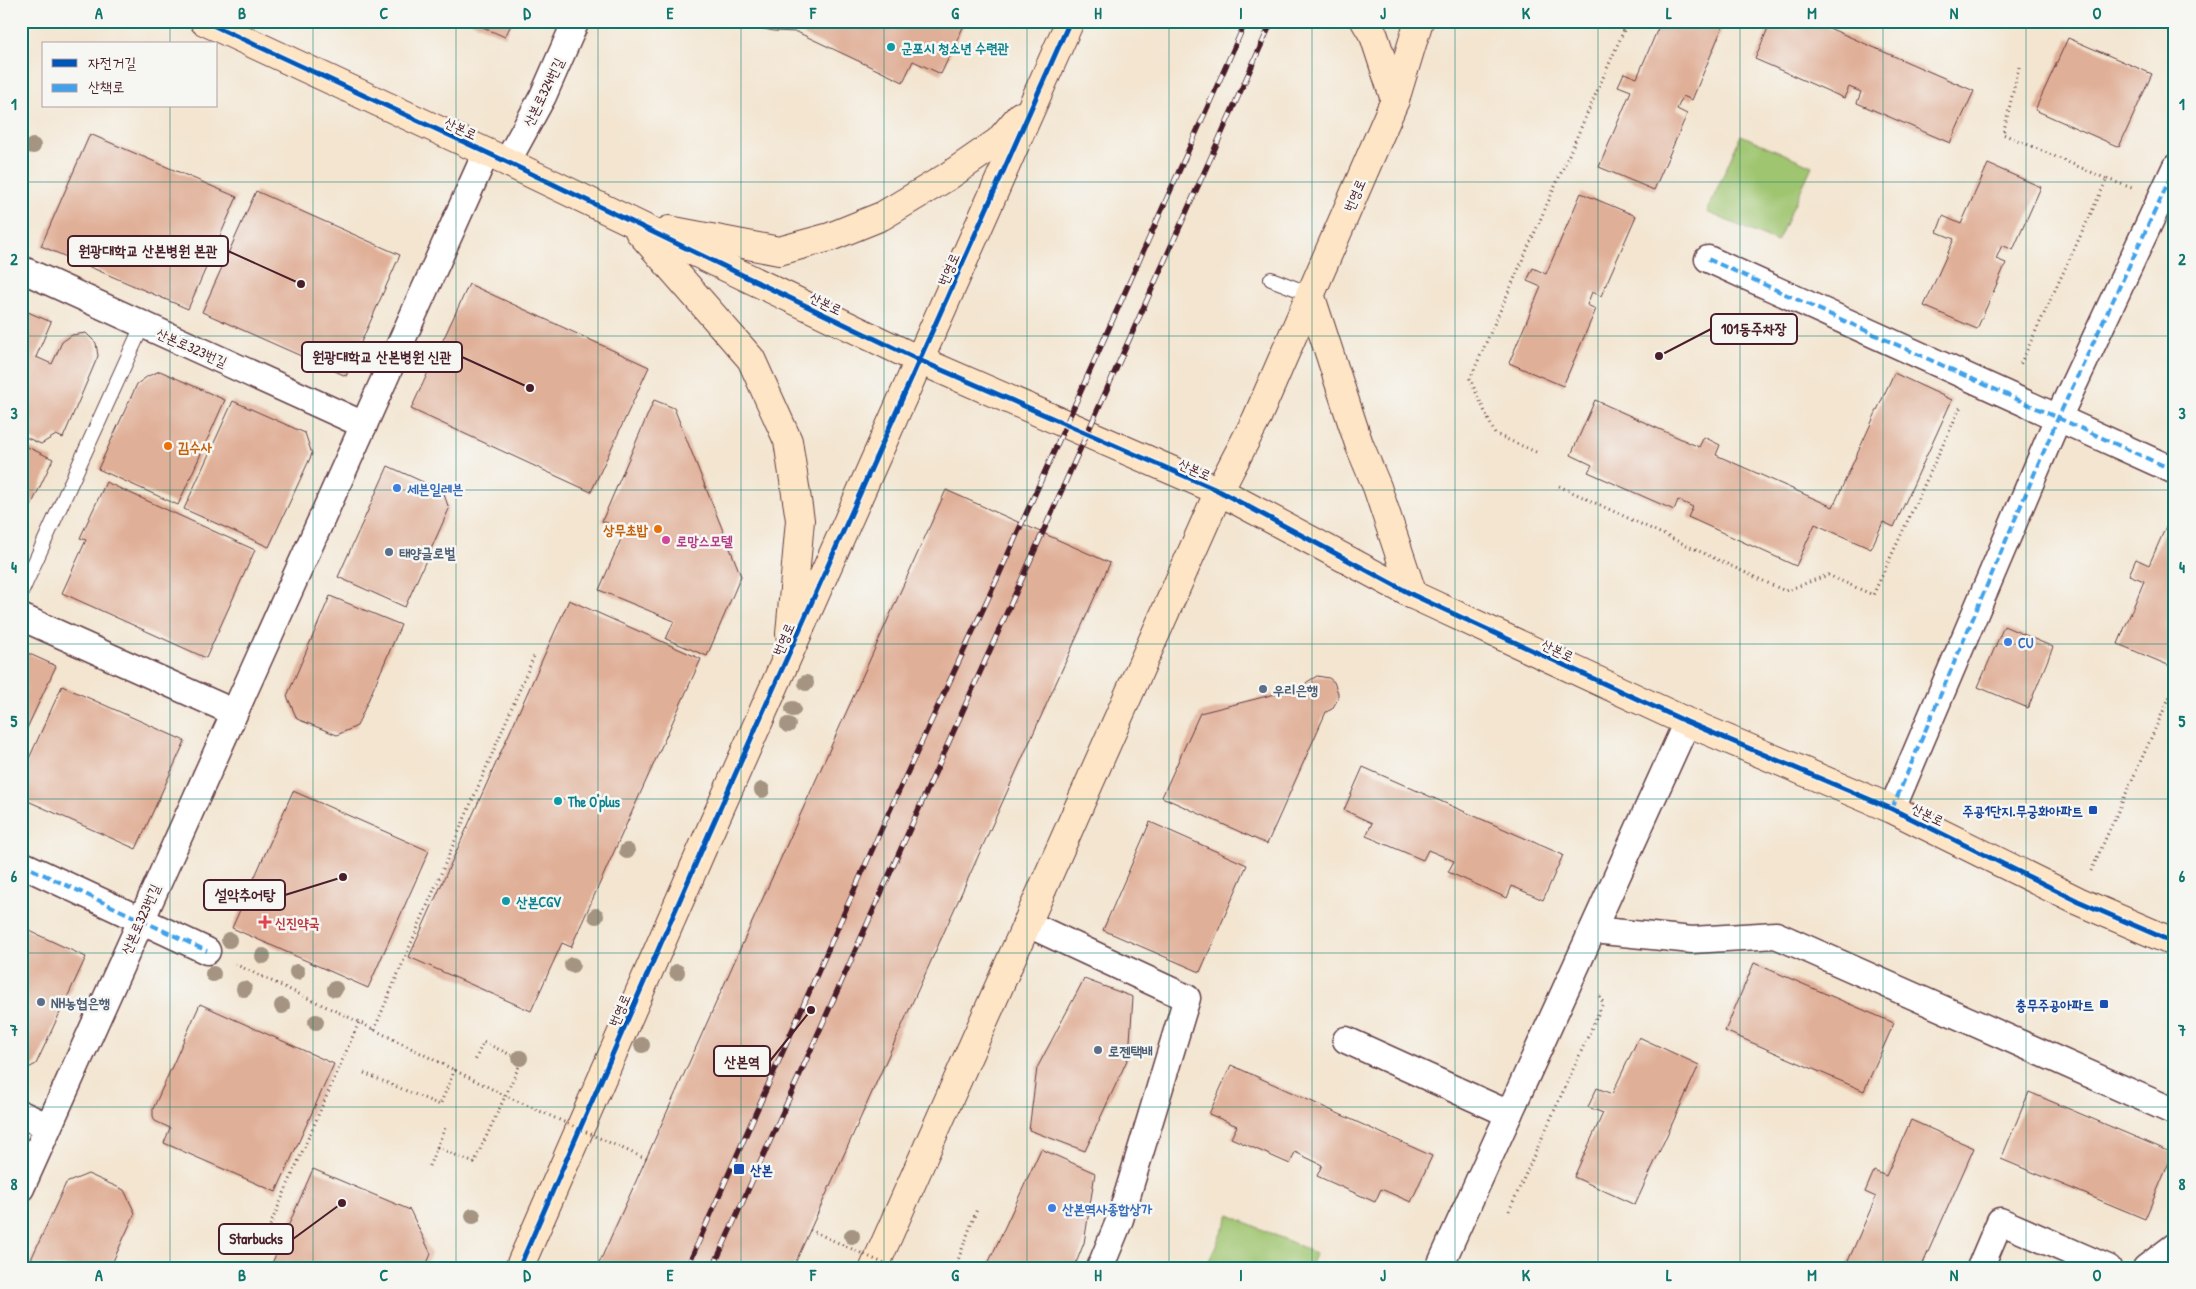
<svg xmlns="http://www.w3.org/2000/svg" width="2196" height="1289" viewBox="0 0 2196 1289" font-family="'Patrick Hand','Poor Story',sans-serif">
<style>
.green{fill:#9fc570;stroke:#74724e}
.building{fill:#e0af97}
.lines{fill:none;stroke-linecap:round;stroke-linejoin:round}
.lane-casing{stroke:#633d44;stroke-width:16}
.street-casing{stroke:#633d44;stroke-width:29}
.secondary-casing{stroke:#633d44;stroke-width:30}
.path{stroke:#633d44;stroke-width:3;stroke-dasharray:1 4;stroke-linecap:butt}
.lane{stroke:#fff;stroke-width:14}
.street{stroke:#fff;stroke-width:26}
.secondary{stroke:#fde5c5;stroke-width:28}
.rail-casing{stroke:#4a1f2b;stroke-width:5.5}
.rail{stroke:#f6f6f2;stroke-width:4;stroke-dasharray:11;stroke-linecap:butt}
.path-bridge{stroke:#633d44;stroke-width:3;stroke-dasharray:1 4;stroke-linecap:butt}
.quiet{stroke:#40a2eb;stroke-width:4;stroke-dasharray:8 4;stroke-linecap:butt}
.cycleway-casing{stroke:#f6f6f2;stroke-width:8}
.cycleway{stroke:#0057b8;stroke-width:5}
.tree{fill:#a49481}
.grid{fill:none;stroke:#0f766e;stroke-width:1;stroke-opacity:0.55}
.culture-dot{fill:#0f9aa8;stroke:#f6f6f2;stroke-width:2}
.food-dot{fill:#e8710a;stroke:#f6f6f2;stroke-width:2}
.shop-dot{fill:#3f7fe0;stroke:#f6f6f2;stroke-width:2}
.hotel-dot{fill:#d1479c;stroke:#f6f6f2;stroke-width:2}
.service-dot{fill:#5c6f8a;stroke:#f6f6f2;stroke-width:2}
.transit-dot{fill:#1a4fb4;stroke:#f6f6f2;stroke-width:2}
.health-dot{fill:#e0444e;stroke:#f6f6f2;stroke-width:2}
.labels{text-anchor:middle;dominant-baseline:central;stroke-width:5;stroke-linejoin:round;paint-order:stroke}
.culture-label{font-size:14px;font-weight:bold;fill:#0d838f;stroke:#f6f6f2;text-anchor:start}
.street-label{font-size:14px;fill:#4a1f2b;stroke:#f6f6f2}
.food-label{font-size:14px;font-weight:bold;fill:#c56008;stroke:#f6f6f2;text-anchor:start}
.shop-label{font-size:14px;font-weight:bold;fill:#366cbe;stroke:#f6f6f2;text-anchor:start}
.hotel-label{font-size:14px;font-weight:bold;fill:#b23c85;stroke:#f6f6f2;text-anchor:start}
.service-label{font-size:14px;font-weight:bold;fill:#4e5e75;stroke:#f6f6f2;text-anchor:start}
.transit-label{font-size:14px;font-weight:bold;fill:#164399;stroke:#f6f6f2;text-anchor:end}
.health-label{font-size:14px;font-weight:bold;fill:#be3a42;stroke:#f6f6f2;text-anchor:start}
.leader{fill:none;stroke:#4a1f2b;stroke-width:2}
.callout-dot{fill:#4a1f2b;stroke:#f6f6f2;stroke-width:2}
.callout{fill:#f6f6f2;stroke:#4a1f2b;stroke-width:2}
.callout-label{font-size:15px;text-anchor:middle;font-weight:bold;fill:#4a1f2b}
.neatline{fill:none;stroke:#0f766e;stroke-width:2}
.grid-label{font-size:16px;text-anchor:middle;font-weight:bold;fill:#0f766e}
</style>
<rect width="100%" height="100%" fill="#f6f6f2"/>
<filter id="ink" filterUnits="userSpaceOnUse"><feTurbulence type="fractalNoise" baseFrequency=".02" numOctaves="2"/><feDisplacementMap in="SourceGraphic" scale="10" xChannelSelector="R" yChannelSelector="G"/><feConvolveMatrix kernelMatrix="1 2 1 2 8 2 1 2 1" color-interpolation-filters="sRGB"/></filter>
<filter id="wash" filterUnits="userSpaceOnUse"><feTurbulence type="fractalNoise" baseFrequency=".0096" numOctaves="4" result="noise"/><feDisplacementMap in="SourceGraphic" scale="20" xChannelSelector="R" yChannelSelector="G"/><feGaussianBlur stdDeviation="1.12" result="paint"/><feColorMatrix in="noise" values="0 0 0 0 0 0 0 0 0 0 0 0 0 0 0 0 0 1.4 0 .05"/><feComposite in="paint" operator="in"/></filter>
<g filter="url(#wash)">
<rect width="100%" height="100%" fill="#f3e5d0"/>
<g class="green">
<polygon points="1741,135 1812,166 1777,242 1707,212"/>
<polygon points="1229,1215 1316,1253 1309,1268 1206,1268"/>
</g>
<g id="blocks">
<g class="building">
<polygon points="469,21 513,21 505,37"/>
<polygon points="739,21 966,21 941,74 913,61 903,82 797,32 774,31 749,26"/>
<polygon points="1661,21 1725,21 1692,100 1683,96 1677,109 1687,114 1654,190 1599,167 1631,91 1618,86 1624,73 1637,78"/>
<polygon points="1771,21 1813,21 1974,91 1950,143 1857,103 1861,92 1849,87 1844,98 1755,59"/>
<polygon points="2068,38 2152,74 2119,147 2035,110"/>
<polygon points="90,134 237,197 188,309 41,246"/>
<polygon points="1988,164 2041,187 2013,250 2002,245 1996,259 2006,263 1977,329 1924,306 1954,239 1937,232 1943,216 1961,224"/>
<polygon points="256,191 400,255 346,376 202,312"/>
<polygon points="1581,193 1636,216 1601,296 1592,292 1587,305 1596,309 1563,386 1509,363 1541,287 1527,281 1533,268 1546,274"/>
<polygon points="469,284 649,367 591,492 411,409"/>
<polygon points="21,309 51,322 36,357 52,364 62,342 72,335 86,333 96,343 98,356 63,438 56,435 41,444 21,435"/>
<polygon points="160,371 225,400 178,505 98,469 137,384 148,376"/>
<polygon points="1894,373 1952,400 1894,527 1883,522 1871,549 1815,524 1796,566 1688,517 1693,507 1678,500 1674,510 1588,472 1592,465 1571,455 1595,400 1699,447 1704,437 1720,445 1716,455 1833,507"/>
<polygon points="654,400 674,408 741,576 707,656 666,639 674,621 599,590 625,530 602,521"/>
<polygon points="233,401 305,433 312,454 269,547 184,509"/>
<polygon points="21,444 53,459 21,527"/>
<polygon points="388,466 443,491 449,509 405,607 338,577"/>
<polygon points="106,482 255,550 206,658 62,593 86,540 80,538"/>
<polygon points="946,490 1110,563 793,1268 597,1268"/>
<polygon points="2175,506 2175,668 2118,644 2144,581 2129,575 2136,559 2149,565"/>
<polygon points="330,596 401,625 357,726 337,735 297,719 287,696"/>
<polygon points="569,600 701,659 571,947 562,943 531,1011 409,957"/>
<polygon points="2004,626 2053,647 2028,708 1978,687"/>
<polygon points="21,650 56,666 21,741"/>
<polygon points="1317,676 1329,678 1334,682 1338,693 1338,699 1332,709 1326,712 1267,844 1162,797 1200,713 1303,687 1307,682"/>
<polygon points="62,686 185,741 136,849 21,798 21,776"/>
<polygon points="1363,767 1563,855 1543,900 1512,886 1507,898 1448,872 1454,861 1428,850 1423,860 1366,836 1372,823 1344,810"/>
<polygon points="293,791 429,851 368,988 232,928"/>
<polygon points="1150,822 1247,865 1200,972 1103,930"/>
<polygon points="21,927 86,957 36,1064 21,1072"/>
<polygon points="1754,963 1894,1023 1864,1091 1725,1031"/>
<polygon points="1084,979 1133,997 1129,1056 1085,1151 1029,1130 1037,1068"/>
<polygon points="200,1004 334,1064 276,1192 164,1143 170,1128 155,1121 153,1116 153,1109"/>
<polygon points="1639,1037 1699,1065 1635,1205 1574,1177 1603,1113 1588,1107 1597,1088 1612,1094"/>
<polygon points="1231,1065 1432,1156 1411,1202 1381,1189 1375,1202 1317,1176 1322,1165 1295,1152 1290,1164 1231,1138 1237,1126 1209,1114"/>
<polygon points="2029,1092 2173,1153 2145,1219 2001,1159"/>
<polygon points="1911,1120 1974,1148 1921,1268 1845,1268 1876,1197 1865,1192 1874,1171 1886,1176"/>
<polygon points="1041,1149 1095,1173 1084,1243 1074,1268 986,1268"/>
<polygon points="313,1169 410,1210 431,1254 425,1268 270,1268"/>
<polygon points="88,1174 124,1190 135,1213 110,1268 28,1266 66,1183"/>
</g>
</g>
</g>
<g filter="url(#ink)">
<use href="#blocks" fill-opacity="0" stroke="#633d44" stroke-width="1"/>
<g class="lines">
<defs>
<g id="lane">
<polyline points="1271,279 1310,294"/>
<polyline points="21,593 143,324"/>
</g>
<g id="street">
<polyline points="507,162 543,96 576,21"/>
<polyline points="1708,259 2175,471"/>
<polyline points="21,269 364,425"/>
<polyline points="21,617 233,712"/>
<polyline points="1892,809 2058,418 2175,168"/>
<polyline points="21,864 207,951"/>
<polyline points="1026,923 1187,998 1120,1219 1100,1268"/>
<polyline points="1593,930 1692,940 1776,935 2175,1112"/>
<polyline points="1346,1040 1509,1114"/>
<polyline points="21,1114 47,1126"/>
<polyline points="21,1188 486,153"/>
<polyline points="1439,1268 1687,722"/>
<polyline points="1980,1268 2000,1221 2108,1268"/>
<polyline points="2146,1268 2175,1246"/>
</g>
<g id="secondary">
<polyline points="204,21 507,162 919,360 1219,491 1413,595 1687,722 1892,809 2078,901 2175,943"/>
<polyline points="1365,21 1374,36 1395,100"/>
<polyline points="669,230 779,251 830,237 882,216 947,177 999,141 1020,116"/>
<polyline points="639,231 751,359 788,441 800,520 790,634"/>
<polyline points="1310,294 1359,444 1377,487 1413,595"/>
<polyline points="519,1268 710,831 1070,21"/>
<polyline points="874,1268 1219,491 1256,420 1395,100 1419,21"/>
</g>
</defs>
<use href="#lane" class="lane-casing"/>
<use href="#street" class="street-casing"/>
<use href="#secondary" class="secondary-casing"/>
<g class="path">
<polyline points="2019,67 2003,134 2107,179 2019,367"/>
<polyline points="2107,179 2132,188"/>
<polyline points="1536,452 1495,434 1470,379 1628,21"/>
<polyline points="1559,486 1785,591 1828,575 1873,595 1961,406"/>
<polyline points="2091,871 2175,685"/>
<polyline points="235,964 359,1022 504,1095"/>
<polyline points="374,1030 534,656"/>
<polyline points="364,1073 440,1105 455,1069"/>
<polyline points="437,1147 474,1163 522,1060 483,1042 475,1061"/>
<polyline points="429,1166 445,1128"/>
<polyline points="1509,1211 1603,1003 1599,995"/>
<polyline points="268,1230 359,1022"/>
<polyline points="955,1268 977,1209"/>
</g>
<use href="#lane" class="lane"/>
<use href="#street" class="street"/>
<use href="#secondary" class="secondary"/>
<defs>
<g id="rail">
<polyline points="687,1268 884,823 997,579 1246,21"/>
<polyline points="713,1268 1272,21"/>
</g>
</defs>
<use href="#rail" class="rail-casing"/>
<use href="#rail" class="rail"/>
<g class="path-bridge">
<polyline points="504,1095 646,1159"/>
<polyline points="810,1230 894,1268"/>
</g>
<g class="quiet">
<polyline points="1708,259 2175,471"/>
<polyline points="1892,809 2058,418 2175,168"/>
<polyline points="21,864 207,951"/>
</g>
<defs>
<g id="cycleway">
<polyline points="204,21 507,162 919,360 1219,491 1413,595 1687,722 1892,809 2078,901 2175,943"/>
<polyline points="519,1268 710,831 1070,21"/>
</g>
</defs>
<use href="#cycleway" class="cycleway-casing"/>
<use href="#cycleway" class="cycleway"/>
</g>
<g class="tree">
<circle cx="33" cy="146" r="8"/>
<circle cx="806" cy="683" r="8"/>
<circle cx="793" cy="709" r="8"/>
<circle cx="788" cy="725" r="8"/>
<circle cx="762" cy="790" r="8"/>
<circle cx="627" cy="851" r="8"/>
<circle cx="596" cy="916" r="8"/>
<circle cx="229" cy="940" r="8"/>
<circle cx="263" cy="956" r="8"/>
<circle cx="572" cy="965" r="8"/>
<circle cx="297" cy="972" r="8"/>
<circle cx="677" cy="972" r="8"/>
<circle cx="213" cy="974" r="8"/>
<circle cx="244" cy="989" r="8"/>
<circle cx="335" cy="989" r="8"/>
<circle cx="282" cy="1006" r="8"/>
<circle cx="316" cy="1022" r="8"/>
<circle cx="642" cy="1045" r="8"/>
<circle cx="520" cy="1058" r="8"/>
<circle cx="473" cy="1216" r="8"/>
<circle cx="852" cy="1236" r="8"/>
</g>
</g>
<path class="grid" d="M170,21V44M313,21V1268M456,21V1268M598,21V1268M741,21V1268M884,21V1268M1027,21V1268M1169,21V1268M1312,21V1268M1455,21V1268M1598,21V1268M1740,21V1268M1883,21V1268M2026,21V1268M170,106V1268M21,182H2175M21,336H2175M21,490H2175M21,644H2175M21,799H2175M21,953H2175M21,1107H2175"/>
<g class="culture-dot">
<circle cx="891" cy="47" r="5"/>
<circle cx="558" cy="801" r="5"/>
<circle cx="506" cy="901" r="5"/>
</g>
<g class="food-dot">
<circle cx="168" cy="446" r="5"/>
<circle cx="658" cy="529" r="5"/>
</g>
<g class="shop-dot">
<circle cx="397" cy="488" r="5"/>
<circle cx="2008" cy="642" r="5"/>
<circle cx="1052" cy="1208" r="5"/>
</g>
<circle class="hotel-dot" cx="666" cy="540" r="5"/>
<g class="service-dot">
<circle cx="389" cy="552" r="5"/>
<circle cx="1263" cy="689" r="5"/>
<circle cx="41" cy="1002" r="5"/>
<circle cx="1098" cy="1050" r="5"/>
</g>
<g class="transit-dot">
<rect x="2088" y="805" width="10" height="10" rx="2.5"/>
<rect x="2099" y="999" width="10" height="10" rx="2.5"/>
<rect x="733" y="1163" width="12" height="12" rx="2.5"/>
</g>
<path class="health-dot" d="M262.5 914.5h5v5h5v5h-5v5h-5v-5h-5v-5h5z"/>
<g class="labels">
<g class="culture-label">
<text x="901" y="47">군포시 청소년 수련관</text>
<text x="568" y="801">The O'plus</text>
<text x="516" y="901">산본CGV</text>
</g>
<g class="street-label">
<text transform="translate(543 92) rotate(-64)">산본로324번길</text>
<text transform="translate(461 128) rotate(25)">산본로</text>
<text transform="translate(1354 195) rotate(-66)">번영로</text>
<text transform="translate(948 269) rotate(-66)">번영로</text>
<text transform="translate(826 303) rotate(26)">산본로</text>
<text transform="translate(192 347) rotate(24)">산본로323번길</text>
<text transform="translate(1195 469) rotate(24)">산본로</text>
<text transform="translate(783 639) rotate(-66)">번영로</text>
<text transform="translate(1558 650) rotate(25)">산본로</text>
<text transform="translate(1928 814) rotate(26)">산본로</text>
<text transform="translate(140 919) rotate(-66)">산본로323번길</text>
<text transform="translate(619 1010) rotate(-66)">번영로</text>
</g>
<g class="food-label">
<text x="178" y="446">김수사</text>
<text x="648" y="529" text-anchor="end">상무초밥</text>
</g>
<g class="shop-label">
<text x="407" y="488">세븐일레븐</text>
<text x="2018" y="642">CU</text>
<text x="1062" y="1208">산본역사종합상가</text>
</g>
<g class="hotel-label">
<text x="676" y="540">로망스모텔</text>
</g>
<g class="service-label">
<text x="399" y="552">태양글로벌</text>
<text x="1273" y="689">우리은행</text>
<text x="51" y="1002">NH농협은행</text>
<text x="1108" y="1050">로젠택배</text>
</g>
<g class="transit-label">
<text x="2083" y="810">주공1단지.무궁화아파트</text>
<text x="2094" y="1004">충무주공아파트</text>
<text x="750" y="1169" text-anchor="start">산본</text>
</g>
<g class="health-label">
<text x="275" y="922">신진약국</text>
</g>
</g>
<path class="leader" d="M301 284L228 251M1659 356L1711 329M530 388L462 357M343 877L285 895M811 1010L770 1061M342 1203L293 1239"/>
<g class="callout-dot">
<circle cx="301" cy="284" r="5"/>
<circle cx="1659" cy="356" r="5"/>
<circle cx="530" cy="388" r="5"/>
<circle cx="343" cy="877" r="5"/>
<circle cx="811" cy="1010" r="5"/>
<circle cx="342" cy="1203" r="5"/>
</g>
<g class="callout">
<rect x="68" y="236" width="160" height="30" rx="5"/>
<rect x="1711" y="314" width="86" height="30" rx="5"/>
<rect x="302" y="342" width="160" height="30" rx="5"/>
<rect x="204" y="880" width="81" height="30" rx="5"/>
<rect x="714" y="1046" width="56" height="30" rx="5"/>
<rect x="219" y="1224" width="74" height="30" rx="5"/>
</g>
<g class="callout-label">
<text x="148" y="256">원광대학교 산본병원 본관</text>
<text x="1754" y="334">101동주차장</text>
<text x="382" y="362">원광대학교 산본병원 신관</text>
<text x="245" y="900">설악추어탕</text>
<text x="742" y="1067">산본역</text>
<text x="256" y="1244">Starbucks</text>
</g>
<rect width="2196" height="1289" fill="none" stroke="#f6f6f2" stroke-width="55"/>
<rect x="42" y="42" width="175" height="65" fill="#f6f6f2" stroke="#b1a0a2"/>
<rect x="52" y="59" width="25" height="8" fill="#0057b8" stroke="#b1a0a2"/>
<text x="88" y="68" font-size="15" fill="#4a1f2b">자전거길</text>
<rect x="52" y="84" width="25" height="8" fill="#40a2eb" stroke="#b1a0a2"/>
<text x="88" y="92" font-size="15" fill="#4a1f2b">산책로</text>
<rect x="28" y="28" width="2140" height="1234" class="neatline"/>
<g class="grid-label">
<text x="99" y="19">A</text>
<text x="242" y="19">B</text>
<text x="384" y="19">C</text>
<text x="527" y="19">D</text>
<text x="670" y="19">E</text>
<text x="813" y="19">F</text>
<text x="955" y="19">G</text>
<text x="1098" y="19">H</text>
<text x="1241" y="19">I</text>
<text x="1383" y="19">J</text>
<text x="1526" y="19">K</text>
<text x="1669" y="19">L</text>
<text x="1812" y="19">M</text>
<text x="1954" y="19">N</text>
<text x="2097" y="19">O</text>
<text x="14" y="110">1</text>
<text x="2182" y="110">1</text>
<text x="14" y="265">2</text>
<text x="2182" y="265">2</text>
<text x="14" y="419">3</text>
<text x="2182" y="419">3</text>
<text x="14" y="573">4</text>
<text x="2182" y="573">4</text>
<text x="14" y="727">5</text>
<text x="2182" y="727">5</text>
<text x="14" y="882">6</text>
<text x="2182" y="882">6</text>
<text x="14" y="1036">7</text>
<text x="2182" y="1036">7</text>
<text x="14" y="1190">8</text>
<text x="2182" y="1190">8</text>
<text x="99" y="1281">A</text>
<text x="242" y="1281">B</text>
<text x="384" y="1281">C</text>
<text x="527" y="1281">D</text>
<text x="670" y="1281">E</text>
<text x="813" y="1281">F</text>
<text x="955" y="1281">G</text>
<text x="1098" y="1281">H</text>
<text x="1241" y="1281">I</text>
<text x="1383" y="1281">J</text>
<text x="1526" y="1281">K</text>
<text x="1669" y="1281">L</text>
<text x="1812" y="1281">M</text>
<text x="1954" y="1281">N</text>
<text x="2097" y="1281">O</text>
</g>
</svg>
